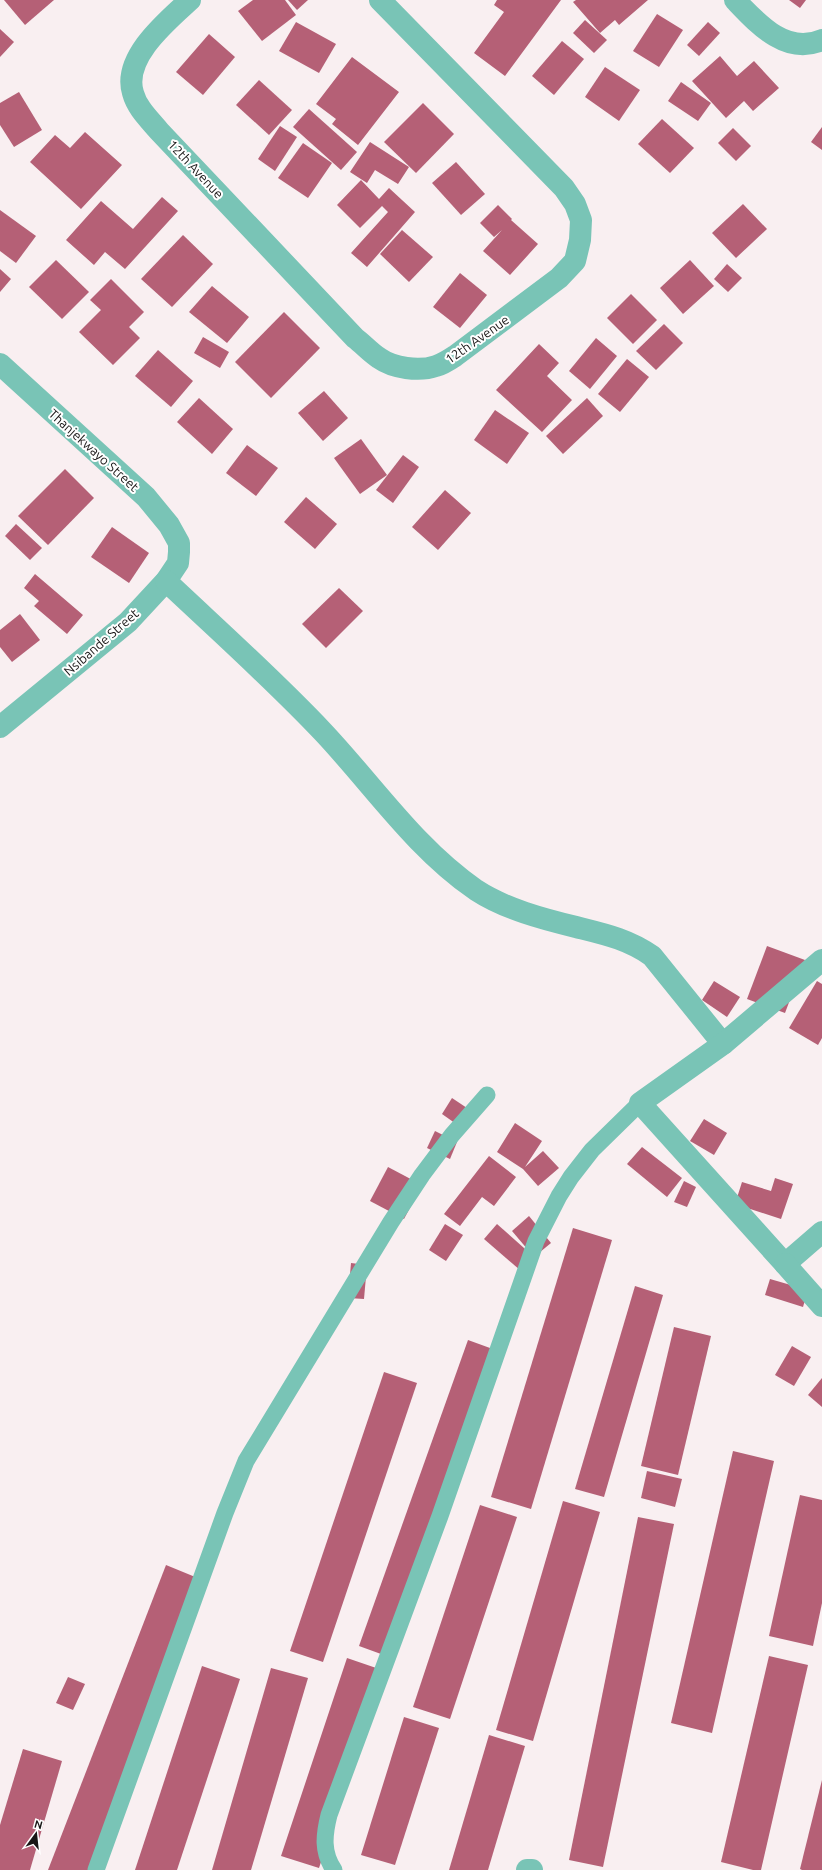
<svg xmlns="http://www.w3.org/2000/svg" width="822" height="1870" viewBox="0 0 822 1870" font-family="Ubuntu,sans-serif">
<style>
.building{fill:#b56076}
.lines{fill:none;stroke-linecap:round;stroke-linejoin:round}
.lane{stroke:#79c4b6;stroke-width:17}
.street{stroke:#79c4b6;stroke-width:22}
.labels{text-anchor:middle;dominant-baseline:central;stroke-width:4;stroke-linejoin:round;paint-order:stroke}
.street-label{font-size:13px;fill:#191616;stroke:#fff}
</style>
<rect width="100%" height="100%" fill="#f9eff1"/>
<g class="building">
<polygon points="4,0 54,0 25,25"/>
<polygon points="253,0 285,0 296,15 262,41 238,11"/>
<polygon points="288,0 308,0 297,10"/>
<polygon points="497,0 561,0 505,76 474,53 504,12 494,5"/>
<polygon points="576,0 648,0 619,25 615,20 600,33 573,2"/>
<polygon points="789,0 806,0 800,8"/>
<polygon points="657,14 683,30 659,67 633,51"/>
<polygon points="585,20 607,40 594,53 573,33"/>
<polygon points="296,22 336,44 319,73 279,51"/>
<polygon points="708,22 720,33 699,56 687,45"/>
<polygon points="0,29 14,42 0,57"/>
<polygon points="209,34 235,57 203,95 176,72"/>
<polygon points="562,41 584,59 554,95 532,76"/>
<polygon points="720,56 737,76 754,61 779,88 753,111 744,101 726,118 692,81"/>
<polygon points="352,57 399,92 358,145 332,124 336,119 316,104"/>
<polygon points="605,67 640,90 619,121 585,97"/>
<polygon points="259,80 292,110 269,135 236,105"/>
<polygon points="681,82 711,103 698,121 668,101"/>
<polygon points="19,92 42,130 14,147 0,125 0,103"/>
<polygon points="423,103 454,134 416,173 384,142"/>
<polygon points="309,109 357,152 341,170 293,127"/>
<polygon points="662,119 694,148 670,173 638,144"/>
<polygon points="280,126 297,137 275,171 258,159"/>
<polygon points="822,127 822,150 811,142"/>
<polygon points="733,128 751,146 736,161 718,143"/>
<polygon points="85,132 122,165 81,209 30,162 55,135 70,148"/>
<polygon points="370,142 409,167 398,184 375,170 367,183 350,172"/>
<polygon points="303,143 332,163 308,198 278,178"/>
<polygon points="456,162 485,194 461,215 432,183"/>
<polygon points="361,180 379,199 389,188 415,212 367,267 351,253 388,212 382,206 360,228 337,205"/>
<polygon points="162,197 178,211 125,269 105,252 94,265 66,240 101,201 133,229"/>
<polygon points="743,204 767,229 736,258 712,233"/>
<polygon points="498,205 512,219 511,220 538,244 510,275 483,251 502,230 494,237 480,223"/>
<polygon points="0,210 36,236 16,263 0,251"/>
<polygon points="402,230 433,257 409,282 380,254"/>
<polygon points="183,235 213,264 172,307 141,279"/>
<polygon points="56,260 89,292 62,319 29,287"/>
<polygon points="690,260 714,286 683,314 660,288"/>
<polygon points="727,264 742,278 728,292 714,279"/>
<polygon points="0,269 11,279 0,292"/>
<polygon points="460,273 487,295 460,328 433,307"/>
<polygon points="111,279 144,312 129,327 140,338 113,365 79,332 101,310 90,300"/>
<polygon points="212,286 249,317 227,343 189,312"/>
<polygon points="631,294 657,320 633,344 607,318"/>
<polygon points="284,312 320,348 271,398 235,362"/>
<polygon points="664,324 683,343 656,370 636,351"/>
<polygon points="203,337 229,352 220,368 194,353"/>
<polygon points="596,338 617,356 590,389 569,371"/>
<polygon points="539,344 559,363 547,376 572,400 542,432 496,390"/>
<polygon points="158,350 193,381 171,407 135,376"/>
<polygon points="627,359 649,377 620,412 598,394"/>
<polygon points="324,391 348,418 323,441 298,413"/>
<polygon points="199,398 233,429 212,454 177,422"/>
<polygon points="587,398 603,416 563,454 546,436"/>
<polygon points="495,410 529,433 507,464 474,440"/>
<polygon points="361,439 387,475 360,494 334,458"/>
<polygon points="247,445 278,468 256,496 226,473"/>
<polygon points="403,455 419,467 393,503 376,490"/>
<polygon points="65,469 94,498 48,545 18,516"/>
<polygon points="445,490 471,513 438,550 412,527"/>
<polygon points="306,497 337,524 315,549 284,522"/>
<polygon points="16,524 42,548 30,560 5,536"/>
<polygon points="112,527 149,553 129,583 91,557"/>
<polygon points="35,574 83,615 67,634 34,606 39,601 24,588"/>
<polygon points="339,588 363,611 326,648 302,624"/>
<polygon points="20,614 40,640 12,662 0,647 0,630"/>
<polygon points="767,946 805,960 785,1013 747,999"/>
<polygon points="714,981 740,997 727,1017 702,1000"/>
<polygon points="817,981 822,984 822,1038 818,1045 789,1028"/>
<polygon points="452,1098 470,1110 459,1126 442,1114"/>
<polygon points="704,1119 727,1133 714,1155 690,1141"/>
<polygon points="515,1123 542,1141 525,1167 543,1151 559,1168 538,1186 523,1169 497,1152"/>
<polygon points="435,1131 457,1142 450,1159 427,1148"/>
<polygon points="642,1147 682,1178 667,1197 627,1164"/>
<polygon points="489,1156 516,1177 494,1206 482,1197 460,1226 444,1214"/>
<polygon points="388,1167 422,1185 404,1219 370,1201"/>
<polygon points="775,1178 793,1184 781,1219 735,1204 742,1182 771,1191"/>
<polygon points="684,1181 696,1187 687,1207 674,1202"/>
<polygon points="529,1216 551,1243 534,1257 512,1231"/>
<polygon points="445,1224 463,1235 446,1261 429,1250"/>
<polygon points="497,1224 533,1256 520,1270 484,1239"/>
<polygon points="573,1228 612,1240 531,1509 491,1497"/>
<polygon points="351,1263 367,1265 364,1299 348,1298"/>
<polygon points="770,1279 808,1290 803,1307 765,1295"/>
<polygon points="635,1286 663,1295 604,1497 575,1489"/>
<polygon points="674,1327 711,1336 678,1475 641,1466"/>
<polygon points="468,1340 501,1352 392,1658 359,1646"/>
<polygon points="792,1346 811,1357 794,1386 775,1375"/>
<polygon points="384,1372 417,1383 323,1662 290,1651"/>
<polygon points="822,1378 822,1407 808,1395"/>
<polygon points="733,1451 774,1461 712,1733 671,1723"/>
<polygon points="647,1471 682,1479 675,1507 641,1498"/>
<polygon points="800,1495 822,1500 822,1603 813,1646 769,1636"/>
<polygon points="563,1501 600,1512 533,1741 496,1730"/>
<polygon points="480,1505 517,1517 450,1719 413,1707"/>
<polygon points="638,1517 674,1524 603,1867 569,1860"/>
<polygon points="166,1565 205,1581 93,1870 48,1870"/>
<polygon points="769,1656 808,1665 761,1870 753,1870 721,1862"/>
<polygon points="347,1658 385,1671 319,1868 281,1856"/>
<polygon points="202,1666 240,1679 177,1870 135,1870"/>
<polygon points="271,1668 308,1678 251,1870 212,1870"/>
<polygon points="68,1677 85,1684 73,1710 56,1703"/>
<polygon points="404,1717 439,1728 395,1865 361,1855"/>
<polygon points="489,1735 525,1746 488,1870 449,1870"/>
<polygon points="23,1749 62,1761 30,1870 0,1870 0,1825"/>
<polygon points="822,1780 822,1870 802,1870 800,1869"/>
</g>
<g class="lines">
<g class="lane">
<polyline points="96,1870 225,1513 246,1461 391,1222 422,1175 452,1135 487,1095"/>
<path d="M334,1870C322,1852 324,1835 329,1815L440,1516L536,1241L559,1196L571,1177L592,1150L640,1103"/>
</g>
<g class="street">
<path d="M190,0C167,21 122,58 133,93C137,108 149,119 159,131L355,338C363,344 370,352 379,358C393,368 419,372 436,366C443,364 449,360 455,356L559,278L575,261L580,240L581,220L575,204L564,188L380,0"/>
<path d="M735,0C757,23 786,56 822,40"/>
<polyline points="0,364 146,497 169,525 179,543 179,552 178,563 166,581 128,622 0,727"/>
<path d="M166,581C219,631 273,679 323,732C373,785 415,848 476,890C505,909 543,919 576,927C604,934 628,939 652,956L723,1044"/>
<polyline points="822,960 723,1044 640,1103 785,1264 822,1232"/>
<polyline points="785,1264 822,1306"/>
<polyline points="527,1870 532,1870"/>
</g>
</g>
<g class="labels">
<g class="street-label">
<text transform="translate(196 169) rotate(47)">12th Avenue</text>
<text transform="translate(477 339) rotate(-35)">12th Avenue</text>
<text transform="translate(94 450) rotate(42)">Thanjekwayo Street</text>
<text transform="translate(101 642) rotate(-41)">Nsibande Street</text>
</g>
</g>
<g transform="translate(36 1834) rotate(15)" stroke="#ffffff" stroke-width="3" paint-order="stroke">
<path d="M0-3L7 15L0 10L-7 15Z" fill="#191616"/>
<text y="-6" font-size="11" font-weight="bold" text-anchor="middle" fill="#191616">N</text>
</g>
</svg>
